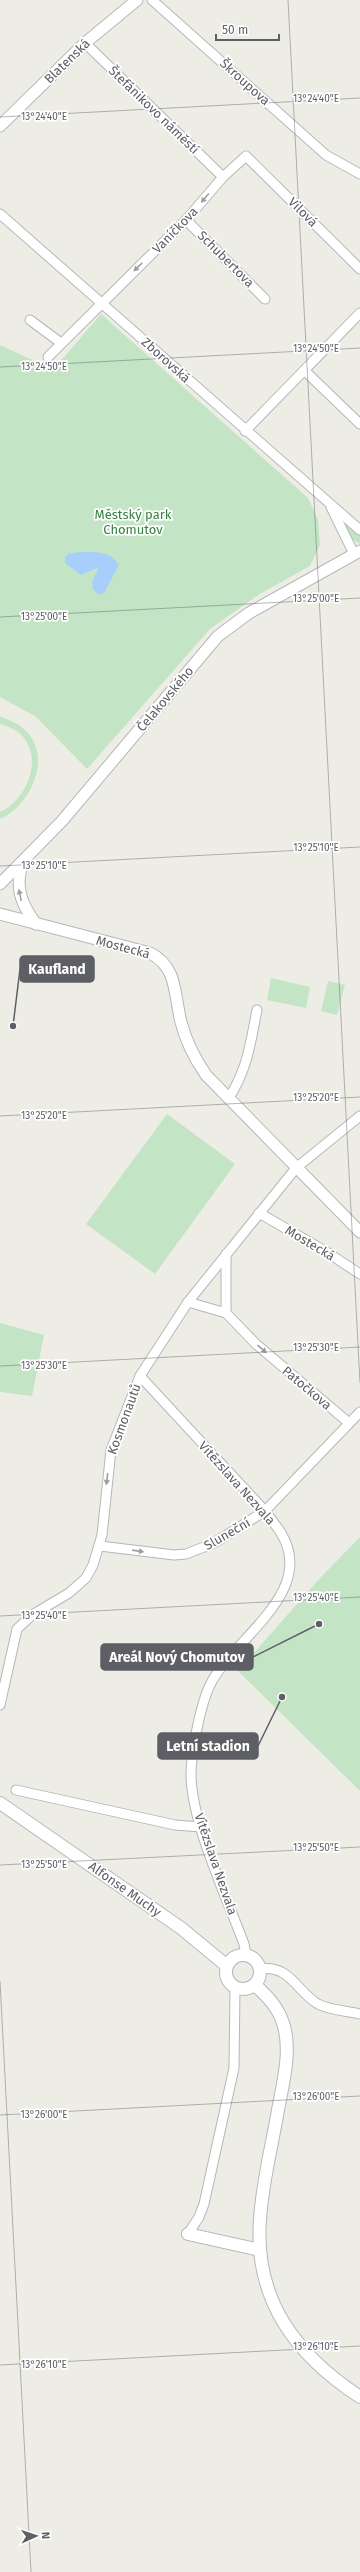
<svg xmlns="http://www.w3.org/2000/svg" width="360" height="2572" viewBox="0 0 360 2572" font-family="'Fira Sans',sans-serif">
<style>
.green{fill:#c3e5c6}
.water{fill:#a8cefb}
.lines{fill:none;stroke-linecap:round;stroke-linejoin:round}
.minor-casing{stroke:#b5b7bb;stroke-width:11}
.tertiary-casing{stroke:#b5b7bb;stroke-width:13}
.secondary-casing{stroke:#b6b8be;stroke-width:14}
.minor{stroke:#fff;stroke-width:9}
.tertiary{stroke:#fff;stroke-width:11}
.secondary{stroke:#fff;stroke-width:12}
.oneway{fill:#9e9fa3}
.ticks{fill:none;stroke:#5d5f65;stroke-width:1;stroke-opacity:0.45}
.labels{text-anchor:middle;dominant-baseline:central;stroke-width:3.5;stroke-linejoin:round;paint-order:stroke}
.street-label{font-size:13px;fill:#5d5f65;stroke:#fff}
.park-label{font-size:13px;fill:#388043;stroke:#fff}
.ticks-label{font-size:10px;text-anchor:middle;fill:#5d5f65;stroke:#fff;stroke-width:3.5;stroke-linejoin:round;paint-order:stroke}
.leader{fill:none;stroke:#5d5f65;stroke-width:1.5}
.callout-dot{fill:#5d5f65;stroke:#fff;stroke-width:1.5}
.callout{fill:#5d5f65;stroke:#5d5f65;stroke-width:1.5}
.callout-label{font-size:14px;text-anchor:middle;font-weight:bold;fill:#fff}
</style>
<rect width="100%" height="100%" fill="#eeede5"/>
<g class="green">
<polygon points="101,314 308,498 318,520 320,545 310,566 258,595 210,629 87,769 35,716 0,697 0,345 41,364 58,364"/>
<polygon points="340,516 360,535 360,544 352,539"/>
<path d="M0,716C8,720 18,723 24,729C54,755 31,806 0,819V812C25,801 43,762 24,738C18,730 9,727 0,724Z"/>
<polygon points="271,978 310,987 306,1008 267,1000"/>
<polygon points="328,981 345,985 337,1015 321,1011"/>
<polygon points="167,1114 235,1164 155,1274 86,1224"/>
<polygon points="0,1323 44,1335 32,1396 0,1392"/>
<polygon points="360,1537 360,1791 238,1671 320,1578"/>
</g>
<path class="water" d="M80,552C95,552 110,550 119,565L104,593L99,595L93,589L92,582L99,567L81,575L65,563V558L68,554Z"/>
<g class="lines">
<defs>
<g id="minor">
<polyline points="152,0 326,155 360,174"/>
<polyline points="85,43 223,177"/>
<polyline points="0,214 360,530"/>
<polyline points="186,220 265,299"/>
<polyline points="30,320 61,343"/>
<polyline points="48,357 186,220 223,177 246,156 360,269"/>
<polyline points="305,371 360,424"/>
<polyline points="245,431 360,313"/>
<polyline points="331,507 354,554"/>
<path d="M229,1098C248,1067 250,1045 257,1010"/>
<polyline points="259,1213 325,1251 360,1274"/>
<polyline points="226,1254 226,1313"/>
<polyline points="188,1302 226,1313 256,1344 349,1423"/>
<path d="M140,1376L265,1511C270,1518 276,1525 281,1533C317,1592 235,1637 211,1683C201,1702 191,1752 191,1774C191,1822 227,1898 244,1944L246,1955"/>
<polyline points="100,1546 174,1555 186,1554 214,1543 265,1511 360,1412"/>
<polyline points="0,1705 17,1629 32,1615 69,1593 86,1578 93,1565 102,1535 111,1450 140,1376 188,1302 296,1168 360,1116"/>
<polyline points="16,1790 175,1825 201,1827"/>
<path d="M259,1969C290,1964 296,1991 318,2004C329,2010 347,2011 360,2014"/>
<polyline points="188,2234 199,2217 204,2204 234,2068 235,1988"/>
</g>
<g id="tertiary">
<polyline points="0,126 85,43 137,0"/>
<path d="M22,864C15,888 21,904 36,924"/>
<polyline points="0,884 62,821 218,636 249,613 360,551"/>
<path d="M0,914L150,953C178,967 174,995 181,1022C186,1042 195,1059 206,1075L360,1232"/>
</g>
<g id="secondary">
<polyline points="0,1803 181,1928 227,1966"/>
<circle cx="243" cy="1972" r="17"/>
<path d="M255,1985C267,1996 278,2007 283,2023C292,2050 283,2083 278,2110C272,2146 262,2183 260,2220C254,2300 296,2355 360,2397"/>
<polyline points="188,2234 260,2250"/>
</g>
</defs>
<use href="#minor" class="minor-casing"/>
<use href="#tertiary" class="tertiary-casing"/>
<use href="#secondary" class="secondary-casing"/>
<use href="#minor" class="minor"/>
<use href="#tertiary" class="tertiary"/>
<use href="#secondary" class="secondary"/>
</g>
<defs><path id="oneway-solid" d="M-6-.8H1V-3.2L6.5 0L1 3.2V.8H-6Z"/></defs>
<g class="oneway">
<use href="#oneway-solid" transform="translate(205 198) rotate(130)"/>
<use href="#oneway-solid" transform="translate(138 267) rotate(136)"/>
<use href="#oneway-solid" transform="translate(20 895) rotate(-102)"/>
<use href="#oneway-solid" transform="translate(262 1349) rotate(41)"/>
<use href="#oneway-solid" transform="translate(107 1479) rotate(97)"/>
<use href="#oneway-solid" transform="translate(138 1551) rotate(8)"/>
</g>
<path class="ticks" d="M288,0L360,1383M0,117L360,98M0,367L360,348M0,617L360,598M0,866L360,847M0,1116L360,1097M0,1366L360,1347M0,1616L360,1597M0,1865L360,1847M0,1981L31,2572M0,2115L360,2096M0,2365L360,2346"/>
<g class="labels">
<g class="street-label">
<text transform="translate(67 61) rotate(-44)">Blatenská</text>
<text transform="translate(245 82) rotate(42)">Škroupova</text>
<text transform="translate(154 110) rotate(44)">Štefánikovo náměstí</text>
<text transform="translate(303 212) rotate(45)">Vilová</text>
<text transform="translate(175 230) rotate(-46)">Vaníčkova</text>
<text transform="translate(226 259) rotate(45)">Schubertova</text>
<text transform="translate(166 360) rotate(42)">Zborovská</text>
<text transform="translate(165 699) rotate(-50)">Čelakovského</text>
<text transform="translate(123 947) rotate(15)">Mostecká</text>
<text transform="translate(310 1243) rotate(31)">Mostecká</text>
<text transform="translate(307 1388) rotate(40)">Patočkova</text>
<text transform="translate(124 1419) rotate(-70)">Kosmonautů</text>
<text transform="translate(237 1483) rotate(48)">Vítězslava Nezvala</text>
<text transform="translate(227 1534) rotate(-30)">Sluneční</text>
<text transform="translate(216 1864) rotate(71)">Vítězslava Nezvala</text>
<text transform="translate(125 1889) rotate(35)">Alfonse Muchy</text>
</g>
<g class="park-label">
<text x="133" y="514">Městský park<tspan x="133" dy="15">Chomutov</tspan></text>
</g>
</g>
<g class="ticks-label">
<text x="316" y="102">13°24'40"E</text>
<text x="44" y="120">13°24'40"E</text>
<text x="316" y="352">13°24'50"E</text>
<text x="44" y="370">13°24'50"E</text>
<text x="316" y="602">13°25'00"E</text>
<text x="44" y="620">13°25'00"E</text>
<text x="316" y="851">13°25'10"E</text>
<text x="44" y="869">13°25'10"E</text>
<text x="316" y="1101">13°25'20"E</text>
<text x="44" y="1119">13°25'20"E</text>
<text x="316" y="1351">13°25'30"E</text>
<text x="44" y="1369">13°25'30"E</text>
<text x="316" y="1601">13°25'40"E</text>
<text x="44" y="1619">13°25'40"E</text>
<text x="316" y="1851">13°25'50"E</text>
<text x="44" y="1868">13°25'50"E</text>
<text x="316" y="2100">13°26'00"E</text>
<text x="44" y="2118">13°26'00"E</text>
<text x="316" y="2350">13°26'10"E</text>
<text x="44" y="2368">13°26'10"E</text>
</g>
<path class="leader" d="M13 1026L20 969M319 1624L253 1657M282 1697L258 1746"/>
<g class="callout-dot">
<circle cx="13" cy="1026" r="4"/>
<circle cx="319" cy="1624" r="4"/>
<circle cx="282" cy="1697" r="4"/>
</g>
<g class="callout">
<rect x="20" y="956" width="74" height="26" rx="4"/>
<rect x="101" y="1644" width="152" height="26" rx="4"/>
<rect x="158" y="1733" width="100" height="26" rx="4"/>
</g>
<g class="callout-label">
<text x="57" y="974">Kaufland</text>
<text x="177" y="1662">Areál Nový Chomutov</text>
<text x="208" y="1751">Letní stadion</text>
</g>
<g transform="translate(36 2536) rotate(87)" stroke="#ffffff" stroke-width="3" paint-order="stroke">
<path d="M0-3L7 15L0 10L-7 15Z" fill="#5d5f65"/>
<text y="-6" font-size="11" font-weight="bold" text-anchor="middle" fill="#5d5f65">N</text>
</g>
<path d="M216 34v6h63v-6" fill="none" stroke="#5d5f65" stroke-width="2"/>
<text x="222" y="34" font-size="12" fill="#5d5f65" stroke="#ffffff" stroke-width="3" paint-order="stroke">50 m</text>
</svg>
